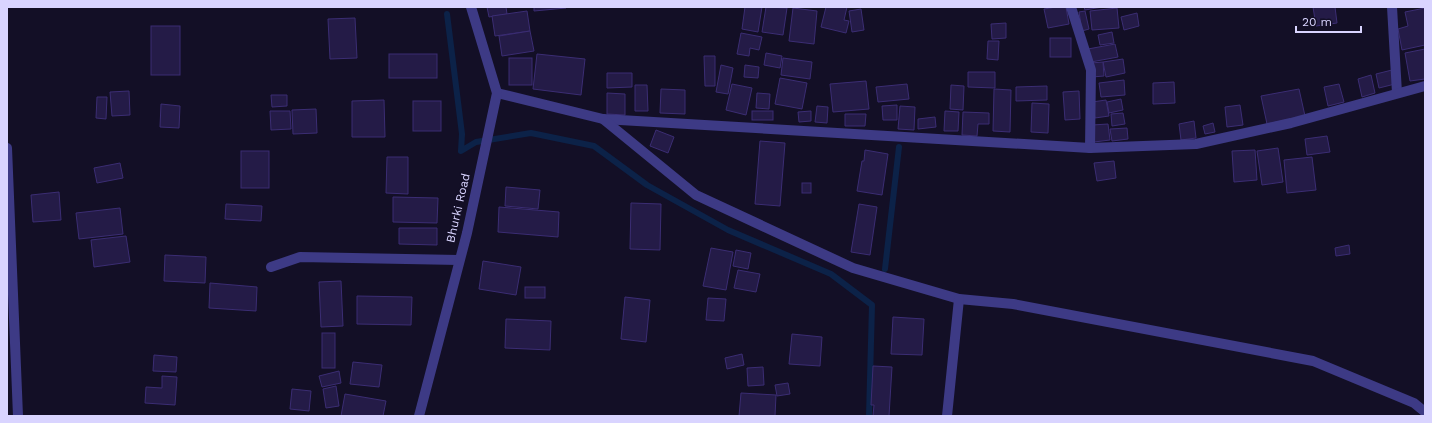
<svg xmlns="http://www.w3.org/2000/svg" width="1432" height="423" viewBox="0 0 1432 423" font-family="'Work Sans',sans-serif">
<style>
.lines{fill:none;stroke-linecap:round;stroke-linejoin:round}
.stream{stroke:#0c2248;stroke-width:6}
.building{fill:#241b47;stroke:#3b2d73}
.minor{stroke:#3d3a85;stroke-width:10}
.labels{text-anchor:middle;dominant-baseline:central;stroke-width:3;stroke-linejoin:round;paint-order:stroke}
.street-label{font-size:12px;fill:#d9d4ff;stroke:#130f26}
</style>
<rect width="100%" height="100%" fill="#130f26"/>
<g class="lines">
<g class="stream">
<polyline points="447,14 462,134 461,151 476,142 531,133 594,146 647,185 728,230 831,274 872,305 869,416"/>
<polyline points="885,269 899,147"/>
</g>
</g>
<g class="building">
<polygon points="487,7 506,7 507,14 489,17"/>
<polygon points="534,7 566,7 566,8 534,11"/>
<polygon points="745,7 762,7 758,32 742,29"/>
<polygon points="766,7 787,8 783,35 762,32"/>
<polygon points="826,7 847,7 844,20 849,21 846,33 821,27"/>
<polygon points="1056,7 1066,7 1069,24 1048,28 1044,9"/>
<polygon points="1084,7 1102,7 1085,10"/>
<polygon points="1313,7 1335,7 1337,23 1316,26"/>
<polygon points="793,8 817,11 814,44 789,41"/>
<polygon points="1117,8 1119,28 1092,30 1090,11"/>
<polygon points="1425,8 1425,45 1402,50 1398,29 1408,26 1405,12"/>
<polygon points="861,9 864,30 852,32 849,11"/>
<polygon points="527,11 530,31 495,36 492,16"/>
<polygon points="1085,11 1089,29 1082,31 1079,12"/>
<polygon points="1137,13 1139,26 1124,30 1121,17"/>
<polygon points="355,18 357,58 330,59 328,19"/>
<polygon points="1006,23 1006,38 992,39 991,24"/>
<rect x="151" y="26" width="29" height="49"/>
<polygon points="530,31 534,51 502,56 499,36"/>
<polygon points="1112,32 1114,43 1100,45 1098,35"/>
<polygon points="741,33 762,37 759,50 750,48 749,56 737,54"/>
<rect x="1050" y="38" width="21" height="19"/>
<polygon points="988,41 999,41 998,60 987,59"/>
<polygon points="1115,44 1118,57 1091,62 1088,49"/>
<polygon points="1425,49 1425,79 1410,81 1405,53"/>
<polygon points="766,53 782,56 780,68 764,65"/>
<rect x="389" y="54" width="48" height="24"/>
<polygon points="537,54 585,59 581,95 533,89"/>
<polygon points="704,56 715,56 715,86 705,86"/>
<rect x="509" y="58" width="23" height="27"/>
<polygon points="783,58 812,62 810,79 781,75"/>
<polygon points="1123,59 1125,73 1106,77 1103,62"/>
<polygon points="1103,62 1104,76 1092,77 1091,63"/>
<polygon points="721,65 733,68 728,94 716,92"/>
<polygon points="745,65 759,67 758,78 744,77"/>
<polygon points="1392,70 1395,84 1379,88 1376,74"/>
<polygon points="968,72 995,72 995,88 968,87"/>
<polygon points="607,73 632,73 632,87 607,88"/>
<polygon points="1371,75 1375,93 1362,97 1358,79"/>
<polygon points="780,78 807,83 802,109 775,104"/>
<polygon points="1124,80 1125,95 1101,97 1099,83"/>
<polygon points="866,81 869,109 833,112 830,84"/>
<polygon points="1174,82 1175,103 1153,104 1153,83"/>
<polygon points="732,84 752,88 746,115 726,110"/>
<polygon points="907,84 909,99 878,102 876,87"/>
<polygon points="1339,84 1344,102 1328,106 1324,87"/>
<polygon points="635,85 647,85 648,111 635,111"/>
<polygon points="951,85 964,86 963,110 950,109"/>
<polygon points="1047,86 1047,100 1016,101 1016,87"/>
<polygon points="661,89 685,90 685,114 660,113"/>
<polygon points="994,89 1011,90 1010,132 993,131"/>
<polygon points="1299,89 1305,116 1267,124 1261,96"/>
<polygon points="129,91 130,115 112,116 110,92"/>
<polygon points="1079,91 1080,119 1065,120 1063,92"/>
<polygon points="607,93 625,94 625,115 607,114"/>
<polygon points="757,93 770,94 769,109 756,108"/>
<polygon points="271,95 287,95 287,106 272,107"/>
<polygon points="97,97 107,97 106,119 96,118"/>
<polygon points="1121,99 1123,110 1109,113 1107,102"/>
<polygon points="384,100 385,137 352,137 352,101"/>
<polygon points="1106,100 1109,116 1095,118 1092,102"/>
<rect x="413" y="101" width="28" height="30"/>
<polygon points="1032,103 1049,104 1048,133 1031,132"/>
<polygon points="161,104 180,106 179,128 160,127"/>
<polygon points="897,105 897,120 883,120 882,106"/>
<polygon points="1240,105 1243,125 1227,127 1225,107"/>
<polygon points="817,106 828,107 827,123 815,122"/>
<polygon points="900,106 915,107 914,130 898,129"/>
<polygon points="316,109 317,133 293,134 292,110"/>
<polygon points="270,111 290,111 291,129 271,130"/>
<rect x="752" y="111" width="21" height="9"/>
<polygon points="811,111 811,121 799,122 798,112"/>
<polygon points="945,111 959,112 958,131 944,131"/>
<polygon points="963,112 989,113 989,124 978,124 977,136 962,135"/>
<polygon points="1123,113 1125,124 1112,126 1111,114"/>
<polygon points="845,114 866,114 865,126 845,126"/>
<polygon points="935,117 936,127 918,129 918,119"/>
<polygon points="1194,121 1196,138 1181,140 1179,124"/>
<polygon points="1213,123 1215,132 1205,134 1203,126"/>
<polygon points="1108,124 1110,140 1094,142 1092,125"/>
<polygon points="1127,128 1128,139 1112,141 1110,129"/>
<polygon points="656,130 674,137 668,153 650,146"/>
<polygon points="1327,136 1330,152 1307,155 1305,139"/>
<polygon points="760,141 785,143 780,206 755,204"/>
<polygon points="1278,148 1283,182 1262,185 1257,151"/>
<polygon points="865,150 888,154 882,195 857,191 862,161 864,161"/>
<polygon points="1255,150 1257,180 1234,182 1232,151"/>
<rect x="241" y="151" width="28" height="37"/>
<polygon points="387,157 408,157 408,194 386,193"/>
<polygon points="1312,157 1316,190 1287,193 1284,160"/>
<polygon points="1114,161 1116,178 1097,181 1094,163"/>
<polygon points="120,163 123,178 97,183 94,168"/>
<rect x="802" y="183" width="9" height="10"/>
<polygon points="506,187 540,190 538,209 505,206"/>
<polygon points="59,192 61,220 33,222 31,195"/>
<polygon points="393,197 438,198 437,223 393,222"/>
<polygon points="631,203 661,204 660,250 630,249"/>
<polygon points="226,204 262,206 261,221 225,219"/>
<polygon points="859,204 877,207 870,255 851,252"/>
<polygon points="499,207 559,212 558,237 498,232"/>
<polygon points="120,208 123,234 79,239 76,213"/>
<polygon points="399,228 437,228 437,245 399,244"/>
<polygon points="126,236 130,262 94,267 91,240"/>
<polygon points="1349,245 1350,254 1336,256 1335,248"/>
<polygon points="711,248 733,252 726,290 703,286"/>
<polygon points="736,250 751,253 748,269 733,266"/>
<polygon points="165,255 206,257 205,283 164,281"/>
<polygon points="483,261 521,267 516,295 479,289"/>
<polygon points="738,270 760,274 756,292 734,288"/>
<polygon points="341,281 343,326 321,327 319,282"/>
<polygon points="210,283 257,287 256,311 209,308"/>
<rect x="525" y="287" width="20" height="11"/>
<polygon points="357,296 412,297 411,325 357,324"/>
<polygon points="625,297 650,300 646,342 621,339"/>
<polygon points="708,298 726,299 724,321 706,320"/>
<polygon points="893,317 924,319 922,355 891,354"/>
<polygon points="506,319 551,321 550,350 505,348"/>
<rect x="322" y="333" width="13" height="35"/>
<polygon points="792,334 822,337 820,366 789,364"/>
<polygon points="742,354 744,365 727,369 725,358"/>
<polygon points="154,355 177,357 176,372 153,371"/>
<polygon points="353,362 382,365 379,387 350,384"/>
<polygon points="873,366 892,367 889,416 873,416 874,405 871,405"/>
<polygon points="763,367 764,385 748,386 747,368"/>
<polygon points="339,371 341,383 322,387 319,376"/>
<polygon points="162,376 177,377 175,405 145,403 146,387 162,388"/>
<polygon points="788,383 790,394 777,396 775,385"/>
<polygon points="336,386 339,406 326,408 323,389"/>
<polygon points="292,389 311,391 309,411 290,409"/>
<polygon points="741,393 776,395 775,416 739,416"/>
<polygon points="345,394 386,401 383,416 341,416"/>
</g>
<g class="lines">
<g class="minor">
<polyline points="1071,7 1091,70 1090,148"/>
<polyline points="1392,7 1397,93"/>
<polyline points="497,93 603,119 1090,148 1196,144 1291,123 1425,86"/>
<polyline points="603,119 696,195 853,268 959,299 1013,304 1313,361 1414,403 1425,412"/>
<polyline points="7,148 18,416"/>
<polyline points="271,267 300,257 459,260"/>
<polyline points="419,416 467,233 497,93 471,7"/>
<polyline points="947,416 959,299"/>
</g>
</g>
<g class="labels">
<g class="street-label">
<text transform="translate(458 208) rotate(-77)">Bhurki Road</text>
</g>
</g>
<rect width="1432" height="423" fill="none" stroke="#d9d4ff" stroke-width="16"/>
<path d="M1296 26v6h65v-6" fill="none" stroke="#d9d4ff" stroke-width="2"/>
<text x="1302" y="26" font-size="12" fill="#d9d4ff" stroke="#130f26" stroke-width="3" paint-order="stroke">20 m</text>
</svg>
